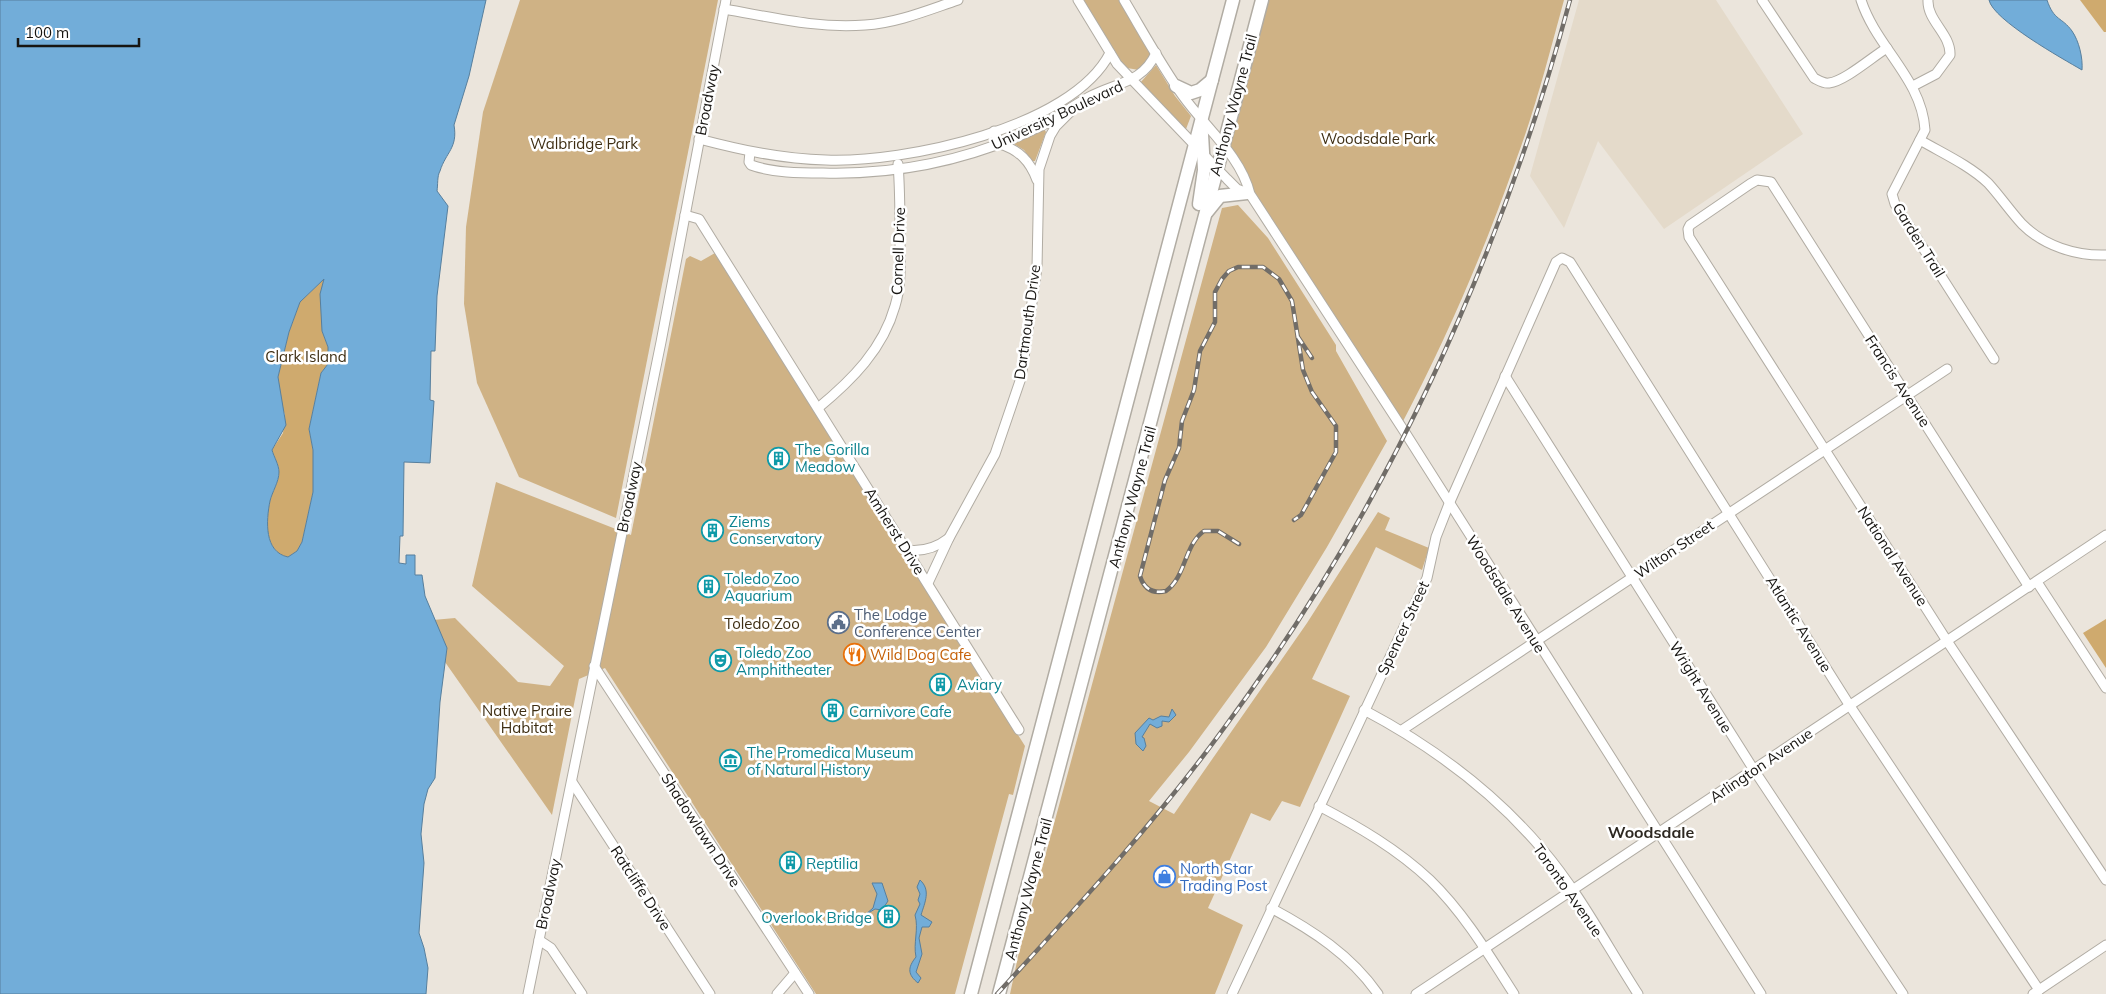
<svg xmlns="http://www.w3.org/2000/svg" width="2106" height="994" viewBox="0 0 2106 994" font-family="Mulish,sans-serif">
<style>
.built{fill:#e4daca}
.green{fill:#cfb285}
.forest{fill:#cfaa6e}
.water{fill:#72add9;stroke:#577f9d;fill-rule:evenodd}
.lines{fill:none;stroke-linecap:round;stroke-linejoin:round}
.minor-casing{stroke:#b1aca3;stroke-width:11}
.highway-casing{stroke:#b1aca3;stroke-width:15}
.minor{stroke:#fff;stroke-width:9}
.highway{stroke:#fff;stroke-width:12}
.rail-casing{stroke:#716d68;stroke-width:4.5}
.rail{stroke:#fff;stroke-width:2.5;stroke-dasharray:8;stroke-linecap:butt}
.labels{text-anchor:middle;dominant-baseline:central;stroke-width:5;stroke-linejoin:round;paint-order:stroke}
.street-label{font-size:15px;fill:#171512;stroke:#fff}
.park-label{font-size:15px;fill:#3e2e13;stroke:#fff}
.culture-label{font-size:15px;fill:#0d838f;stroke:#fff;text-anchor:start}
.service-label{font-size:15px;fill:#4e5e75;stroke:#fff;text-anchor:start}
.food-label{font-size:15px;fill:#c56008;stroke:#fff;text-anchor:start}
.shop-label{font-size:15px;fill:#366cbe;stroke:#fff;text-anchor:start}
.neighbourhood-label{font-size:16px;font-weight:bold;fill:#2d2821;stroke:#fff}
</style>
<rect width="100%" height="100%" fill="#ebe5dc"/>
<polygon class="built" points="1579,0 1716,0 1803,134 1664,229 1598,141 1564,228 1530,176"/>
<g class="green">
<polygon points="520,0 718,0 616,518 519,477 477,383 464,304 466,227 483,112"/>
<polygon points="1083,0 1120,0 1150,49 1150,59 1139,70 1127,68 1122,63"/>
<path d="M1262,0H1564C1549,55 1535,110 1515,163C1483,254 1445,342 1400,427L1223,147Z"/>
<polygon points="1156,65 1175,96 1191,116 1186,129 1140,83"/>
<polygon points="1044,129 1046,132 1035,161 1032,161 1024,150 1014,144 1017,140"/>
<polygon points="1238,205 1268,238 1336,345 1336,351 1387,441 1327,547 1266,647 1189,752 1149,801 1174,814 1307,623 1378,512 1390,518 1385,530 1429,548 1422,570 1376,547 1312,679 1350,696 1300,807 1282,801 1270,821 1251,813 1208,908 1243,925 1215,994 1010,994 1019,952 1222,208"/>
<polygon points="715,253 1025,746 1013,795 1009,794 955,994 816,994 605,668 579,679 552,815 445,662 447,648 433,620 455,618 518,682 550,686 564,666 472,586 496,482 631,535 686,259 690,256 701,261"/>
</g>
<g class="forest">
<polygon points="2080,0 2106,0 2106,32 2104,32"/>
<path d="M324,279L322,331L328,347V364L321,373L309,429L313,450V492L302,542L297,551L288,557C264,552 266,521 270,501C272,492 279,482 279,472C279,465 274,457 272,450L283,433L285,415L281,403L278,377L289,332L300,302Z"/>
<polygon points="2106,619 2106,668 2083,633"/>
</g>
<g class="water">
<path d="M0,0H486L469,76L454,125C458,148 446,152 440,171C437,176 438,185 437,191L448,206L437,296L435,351H431L430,400L434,401L430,463L404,462L403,536H400L399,563L406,564V555H415V575H422L425,596L447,648L440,702L435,778L428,789L424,804L421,834L424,863L419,933L424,948L428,968L426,994H0ZM324,279L320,294L322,331L328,347V364L321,373L309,429L313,450V492L302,542L297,551L288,557C264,552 266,521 270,501C272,492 279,482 279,472C279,465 274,457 272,450L286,425L278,377L289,332L300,302Z"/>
<path d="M1989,0H2047C2054,21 2062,17 2072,31C2079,41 2083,58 2082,70C2063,59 1993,20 1989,0Z"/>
<polygon points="1172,709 1176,715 1169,722 1162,721 1162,726 1157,728 1150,724 1142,737 1144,738 1146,746 1143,751 1136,744 1135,733 1149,718 1153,720 1161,716 1169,717"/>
<path d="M920,880C931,890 925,902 921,915L932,922L929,927H922L919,938L922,954L916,972L921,978L918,983C908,975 907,968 916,957C913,943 919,929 915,915L920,904L918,900L920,894L917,887Z"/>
<polygon points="872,883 882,883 888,901 882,910 875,909 865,915 873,908 877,894"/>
</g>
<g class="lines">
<defs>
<g id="minor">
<polyline points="1078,0 1117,64 1227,179 1237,189 1245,192"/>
<path d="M1124,0C1143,32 1161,65 1183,96C1205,127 1241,156 1250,194L1406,434L1761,994"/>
<path d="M1762,0L1814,78C1818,80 1824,84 1829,83C1845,81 1872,57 1887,48"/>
<path d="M1861,0C1876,47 1922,79 1925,130L1892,194L1895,204L1994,359"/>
<path d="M724,9C771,17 818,29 865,25C897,23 928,10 958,0"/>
<path d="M1913,86L1936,74L1950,55C1951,34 1927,21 1928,0"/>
<path d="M994,131L1000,144C1019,150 1030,161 1037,180"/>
<path d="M699,139C741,150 782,159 826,160C904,163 1072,128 1110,53"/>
<path d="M1920,140C1942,153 1969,165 1988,183C2000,196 2010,211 2022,224C2044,246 2076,256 2106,255"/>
<path d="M750,152L749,162L751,165C773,173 800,173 823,173C899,175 974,159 1043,125C1059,116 1073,106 1089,97C1115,83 1143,83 1156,53"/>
<polyline points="685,215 699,219 1019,730"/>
<polyline points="1505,376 1754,770 1903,994"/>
<path d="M818,408C852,380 883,349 895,306C902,283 900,260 900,237C900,213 900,188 898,164"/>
<path d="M907,550C923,552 936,548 949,538"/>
<polyline points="2037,582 2106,688"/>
<polyline points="928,583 949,538 995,454 1021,378 1037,268 1039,169 1050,136 1056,126 1075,107"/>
<polyline points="2029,587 1771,182 1757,180 1750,184 1690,225 1688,229 1689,237 1947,641 2106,880"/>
<polyline points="594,666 809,994"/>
<path d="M1364,710C1432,746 1492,790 1542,849C1579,892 1607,946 1638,994"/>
<polyline points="1402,730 1947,369"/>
<polyline points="572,782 710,994"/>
<path d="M1319,806C1359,827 1397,849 1430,880C1464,913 1489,955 1514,994"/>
<path d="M1271,908C1312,930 1351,955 1378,994"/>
<polyline points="539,940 551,948 582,994"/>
<polyline points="528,994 661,342 726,0"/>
<polyline points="777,994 795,973"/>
<polyline points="1232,994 1427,578 1436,537 1449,504 1556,262 1562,258 1570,262 1850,706 2039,990"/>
<polyline points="1416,994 2106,535"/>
<polyline points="2033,994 2106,945"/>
</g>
<g id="highway">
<polyline points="1176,86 1191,93 1200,90 1212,80"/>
<polyline points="1199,204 1204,170 1202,134"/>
<polyline points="1207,212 1220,196 1247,193"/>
<polyline points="971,994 1233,0"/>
<polyline points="999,994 1262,0"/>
</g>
</defs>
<use href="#minor" class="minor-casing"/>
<use href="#highway" class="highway-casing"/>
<use href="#minor" class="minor"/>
<use href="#highway" class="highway"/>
<defs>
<g id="rail">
<polyline points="1298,337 1312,358"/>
<path d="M1239,544L1218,531H1204C1184,545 1186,577 1166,591C1153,594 1144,589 1140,576L1165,480L1179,448L1182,421L1194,390L1200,351L1215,322V292L1222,279L1229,271L1238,267H1263L1279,279L1292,301L1303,370L1312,392L1336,426V452L1301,515L1294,520"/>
<path d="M997,994C1076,908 1155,823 1224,728C1385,511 1500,261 1570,0"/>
</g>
</defs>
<use href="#rail" class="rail-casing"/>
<use href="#rail" class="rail"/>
</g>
<defs>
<symbol id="building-ring" viewBox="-11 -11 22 22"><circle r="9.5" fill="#fff" stroke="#0f9aa8" stroke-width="1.5"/><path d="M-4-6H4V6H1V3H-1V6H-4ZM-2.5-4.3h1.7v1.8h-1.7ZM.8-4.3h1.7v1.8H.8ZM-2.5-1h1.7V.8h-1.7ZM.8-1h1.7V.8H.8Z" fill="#0f9aa8"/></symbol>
<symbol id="civic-ring" viewBox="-11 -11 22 22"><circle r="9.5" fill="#fff" stroke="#5c6f8a" stroke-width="1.5"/><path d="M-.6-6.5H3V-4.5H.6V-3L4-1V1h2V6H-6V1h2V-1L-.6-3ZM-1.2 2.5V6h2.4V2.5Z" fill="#5c6f8a"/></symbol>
<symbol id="restaurant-ring" viewBox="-11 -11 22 22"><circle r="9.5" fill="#fff" stroke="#e8710a" stroke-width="1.5"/><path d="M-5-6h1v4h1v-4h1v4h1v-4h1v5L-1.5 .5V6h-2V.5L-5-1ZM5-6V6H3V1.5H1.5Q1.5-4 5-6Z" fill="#e8710a"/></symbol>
<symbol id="theatre-ring" viewBox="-11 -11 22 22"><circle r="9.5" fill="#fff" stroke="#0f9aa8" stroke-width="1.5"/><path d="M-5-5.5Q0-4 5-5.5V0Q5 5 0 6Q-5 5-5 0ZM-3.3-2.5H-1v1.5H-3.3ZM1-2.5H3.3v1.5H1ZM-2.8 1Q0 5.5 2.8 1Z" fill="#0f9aa8"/></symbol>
<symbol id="museum-ring" viewBox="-11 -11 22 22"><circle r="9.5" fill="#fff" stroke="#0f9aa8" stroke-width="1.5"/><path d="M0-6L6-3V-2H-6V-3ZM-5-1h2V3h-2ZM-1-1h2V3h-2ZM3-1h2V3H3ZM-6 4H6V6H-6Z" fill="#0f9aa8"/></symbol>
<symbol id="shop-ring" viewBox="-11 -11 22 22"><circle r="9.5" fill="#fff" stroke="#3f7fe0" stroke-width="1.5"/><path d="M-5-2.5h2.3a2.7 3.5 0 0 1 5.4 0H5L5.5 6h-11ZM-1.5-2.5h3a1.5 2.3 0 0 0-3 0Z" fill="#3f7fe0"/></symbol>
</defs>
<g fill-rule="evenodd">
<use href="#building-ring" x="766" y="446" width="25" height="25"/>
<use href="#building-ring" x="700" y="518" width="25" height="25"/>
<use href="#building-ring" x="696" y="574" width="25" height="25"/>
<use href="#civic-ring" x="826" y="610" width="25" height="25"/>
<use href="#restaurant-ring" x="842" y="642" width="25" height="25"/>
<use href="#theatre-ring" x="708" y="648" width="25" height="25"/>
<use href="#building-ring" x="928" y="672" width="25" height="25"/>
<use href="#building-ring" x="820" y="698" width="25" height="25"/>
<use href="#museum-ring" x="718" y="748" width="25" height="25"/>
<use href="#building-ring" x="778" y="850" width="25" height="25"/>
<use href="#shop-ring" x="1152" y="864" width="25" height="25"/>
<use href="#building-ring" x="876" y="904" width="25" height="25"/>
</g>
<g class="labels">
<g class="street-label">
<text transform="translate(707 100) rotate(-79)">Broadway</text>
<text transform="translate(1233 105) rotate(-75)">Anthony Wayne Trail</text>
<text transform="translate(1057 115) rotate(-25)">University Boulevard</text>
<text transform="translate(1919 240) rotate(58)">Garden Trail</text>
<text transform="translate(898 251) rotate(-88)">Cornell Drive</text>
<text transform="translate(1027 322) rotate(-82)">Dartmouth Drive</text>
<text transform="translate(1898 381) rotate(57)">Francis Avenue</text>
<text transform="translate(629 497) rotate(-78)">Broadway</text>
<text transform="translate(1132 497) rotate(-75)">Anthony Wayne Trail</text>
<text transform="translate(895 531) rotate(58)">Amherst Drive</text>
<text transform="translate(1674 549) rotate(-34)">Wilton Street</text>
<text transform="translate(1893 556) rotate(57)">National Avenue</text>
<text transform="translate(1506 594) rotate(58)">Woodsdale Avenue</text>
<text transform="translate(1799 624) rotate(58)">Atlantic Avenue</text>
<text transform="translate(1403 628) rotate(-65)">Spencer Street</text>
<text transform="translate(1701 687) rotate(58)">Wright Avenue</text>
<text transform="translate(1761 765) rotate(-34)">Arlington Avenue</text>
<text transform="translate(701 830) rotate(57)">Shadowlawn Drive</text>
<text transform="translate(641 888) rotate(57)">Ratcliffe Drive</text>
<text transform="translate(1028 889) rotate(-75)">Anthony Wayne Trail</text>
<text transform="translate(1568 890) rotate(55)">Toronto Avenue</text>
<text transform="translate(548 894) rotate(-78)">Broadway</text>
</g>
<g class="park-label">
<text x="1378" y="138">Woodsdale Park</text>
<text x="584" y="143">Walbridge Park</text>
<text x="306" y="356">Clark Island</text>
<text x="762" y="623">Toledo Zoo</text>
<text x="527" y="710">Native Praire<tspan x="527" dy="17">Habitat</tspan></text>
</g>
<g class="culture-label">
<text x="795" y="449">The Gorilla<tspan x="795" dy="17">Meadow</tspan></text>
<text x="729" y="521">Ziems<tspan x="729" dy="17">Conservatory</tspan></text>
<text x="724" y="578">Toledo Zoo<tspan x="724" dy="17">Aquarium</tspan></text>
<text x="736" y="652">Toledo Zoo<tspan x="736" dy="17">Amphitheater</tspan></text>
<text x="957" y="684">Aviary</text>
<text x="849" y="711">Carnivore Cafe</text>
<text x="747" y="752">The Promedica Museum<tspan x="747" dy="17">of Natural History</tspan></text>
<text x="806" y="863">Reptilia</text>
<text x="872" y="917" text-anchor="end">Overlook Bridge</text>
</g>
<g class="service-label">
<text x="854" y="614">The Lodge<tspan x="854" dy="17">Conference Center</tspan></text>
</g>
<g class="food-label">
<text x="870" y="654">Wild Dog Cafe</text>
</g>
<g class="shop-label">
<text x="1180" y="868">North Star<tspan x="1180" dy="17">Trading Post</tspan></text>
</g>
<g class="neighbourhood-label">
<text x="1651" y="832">Woodsdale</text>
</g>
</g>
<path d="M18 38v8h121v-8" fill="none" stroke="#171512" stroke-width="2.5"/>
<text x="25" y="38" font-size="15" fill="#171512" stroke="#ffffff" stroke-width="4" paint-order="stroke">100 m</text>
</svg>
